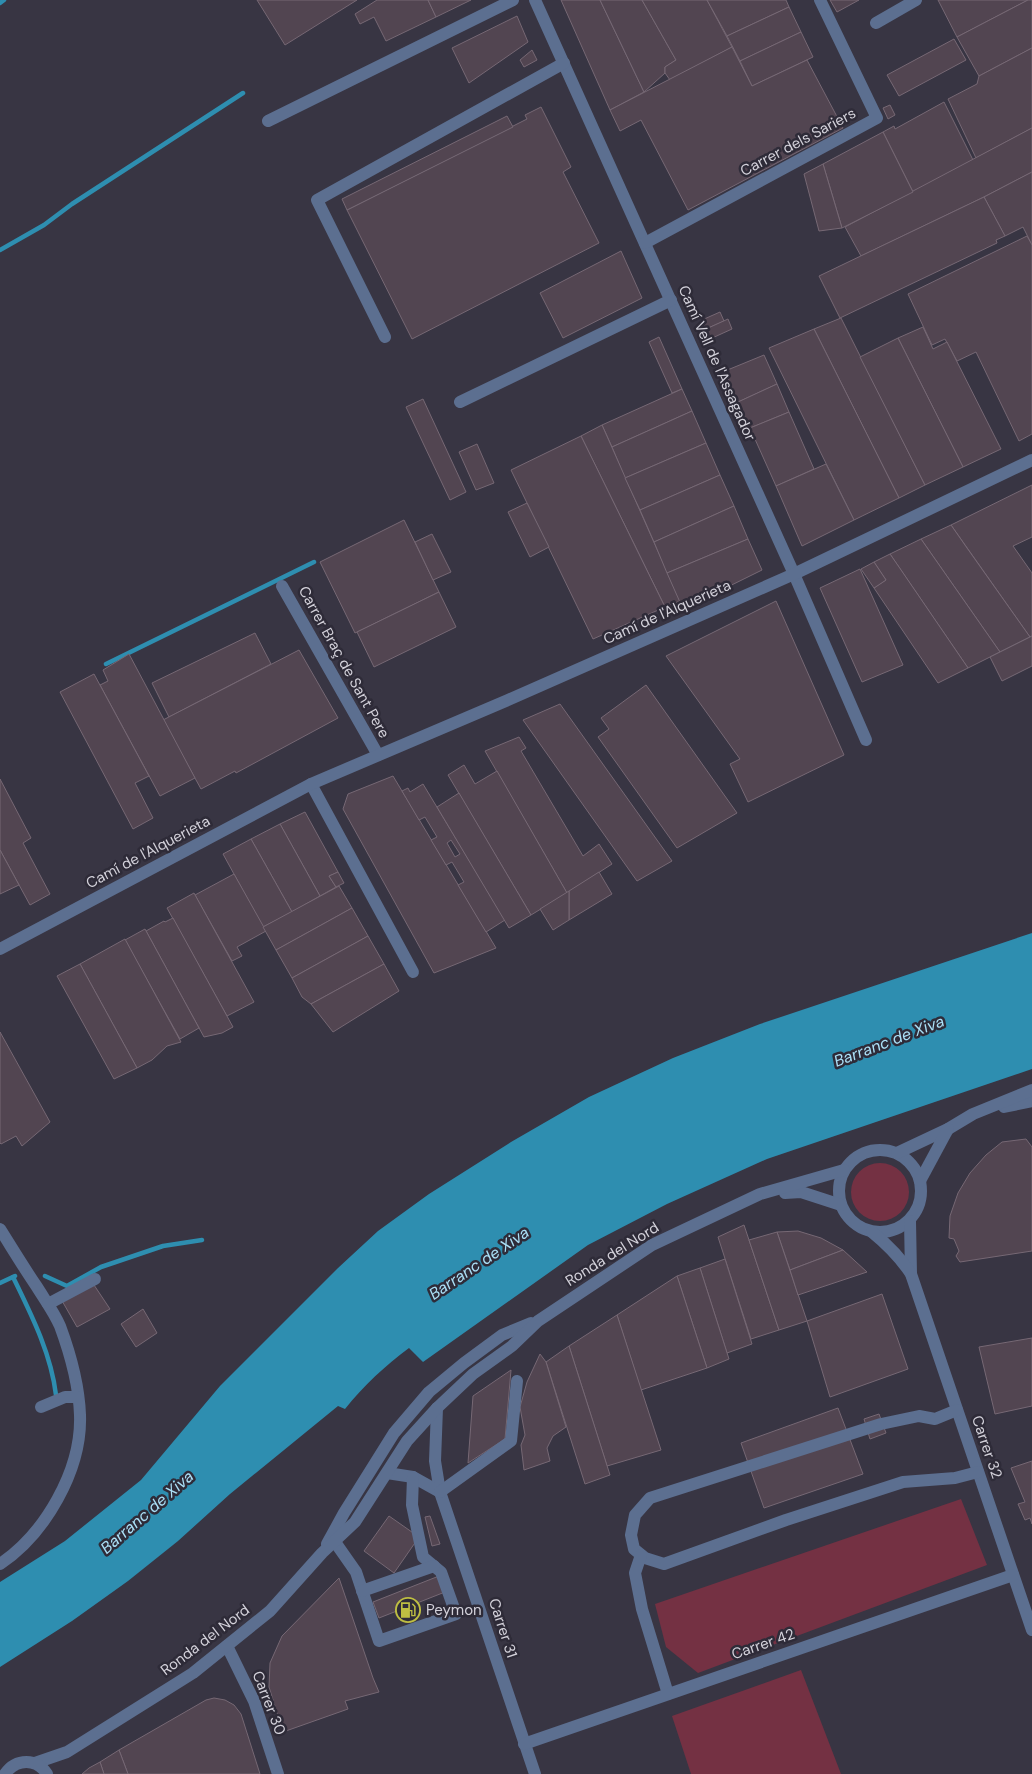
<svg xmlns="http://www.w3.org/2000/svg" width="1032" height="1774" viewBox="0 0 1032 1774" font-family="'DM Sans',sans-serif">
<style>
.green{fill:#743143}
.water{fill:#2e8eb0}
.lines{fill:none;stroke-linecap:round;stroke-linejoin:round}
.stream{stroke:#2e8eb0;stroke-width:4.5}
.building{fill:#524551;stroke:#766874;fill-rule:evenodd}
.minor{stroke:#5c6f90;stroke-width:12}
.labels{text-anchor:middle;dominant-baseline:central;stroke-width:5;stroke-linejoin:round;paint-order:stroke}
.street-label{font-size:15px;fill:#d3d1da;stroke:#2e2b38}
.poi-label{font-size:15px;fill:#d3d1da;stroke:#2e2b38;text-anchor:start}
.water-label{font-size:16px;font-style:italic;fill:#abe0f7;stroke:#2e2b38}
</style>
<rect width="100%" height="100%" fill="#383543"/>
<g class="green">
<circle cx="880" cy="1192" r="29"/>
<polygon points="961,1499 987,1565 698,1673 666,1647 655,1604"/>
<polygon points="801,1670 841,1774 691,1774 672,1716"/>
</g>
<path class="water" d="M1032,933V1069L767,1159L667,1204L588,1245L423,1362L409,1348C385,1366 364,1385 345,1409L338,1406L230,1494L178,1541L128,1581L72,1621L0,1667V1582L65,1541L141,1480L220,1386L338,1268L378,1231L429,1194L511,1142L589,1097L673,1058L760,1024Z"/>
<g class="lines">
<g class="stream">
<polyline points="0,3 4,0"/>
<polyline points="0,250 44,225 72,204 243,93"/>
<polyline points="106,664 314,562"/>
<polyline points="45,1276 67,1286 101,1267 163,1246 202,1240"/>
<path d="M13,1277C31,1314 51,1353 56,1395"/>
<polyline points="0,1283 15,1276"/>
</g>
</g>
<g class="building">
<polygon points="257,0 357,0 285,45"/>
<polygon points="377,0 428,0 436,17 386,41 374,17 360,24 355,14"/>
<polygon points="428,0 471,0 436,17"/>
<polygon points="561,0 600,0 644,92 610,110"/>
<polygon points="600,0 642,0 676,60 665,67 665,73 644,92"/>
<polygon points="642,0 707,0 732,47 670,80 665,73 665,67 676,60"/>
<polygon points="707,0 786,0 789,7 727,36"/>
<polygon points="830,0 859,0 837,12"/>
<polygon points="938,0 1028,0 957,37"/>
<polygon points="1028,0 1032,0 1032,48 979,76 957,37"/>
<polygon points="789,7 801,32 740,61 727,36"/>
<polygon points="517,16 528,42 469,83 452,48"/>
<polygon points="801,32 813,57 752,86 740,61"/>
<polygon points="954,39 966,60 899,96 887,75"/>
<polygon points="732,47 752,86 807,60 843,128 688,210 641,120 620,131 610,110"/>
<polygon points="1032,48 1032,128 976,158 948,99 977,84 979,76"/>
<polygon points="532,50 537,60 524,67 520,60"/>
<polygon points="944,102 973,160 913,192 883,132 894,126 895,129"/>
<polygon points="890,105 895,115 888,119 883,108"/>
<polygon points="541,107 571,167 563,172 599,243 412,339 347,210 527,119 525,115"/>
<polygon points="507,116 513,127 347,210 342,199"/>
<polygon points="1032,128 1032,172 984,197 861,256 845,227"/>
<polygon points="883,132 913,192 842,228 823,164"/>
<polygon points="823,164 842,228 819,231 804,174"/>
<polygon points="1032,172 1032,245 1023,227 1005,236 984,197"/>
<polygon points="984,197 1005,236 996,240 997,243 840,318 819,276"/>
<polygon points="1027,236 1032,245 1032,434 1019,441 976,352 957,361 945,339 932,345 908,294"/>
<polygon points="621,251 642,298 563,338 540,293"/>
<polygon points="720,312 724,321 706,329 702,320"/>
<polygon points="841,318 925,485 899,498 814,329"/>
<polygon points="728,319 732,329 710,339 706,329"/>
<polygon points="923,327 933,349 947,342 1001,449 963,467 898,338"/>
<polygon points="814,329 899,498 854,520 769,348"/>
<polygon points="659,337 682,389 672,393 649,342"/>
<polygon points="898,338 963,467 925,485 860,357"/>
<polygon points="764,355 777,384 738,402 725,371"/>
<polygon points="777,384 789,412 750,428 738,402"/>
<polygon points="682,389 692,411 612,447 602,425"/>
<polygon points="423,399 466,492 450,500 406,407"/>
<polygon points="692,411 706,443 625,478 612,447"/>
<polygon points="789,412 814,469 776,486 750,428"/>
<polygon points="602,425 680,601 665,607 581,436"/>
<polygon points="581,436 665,607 593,639 511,470"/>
<polygon points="706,443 720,475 640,510 625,478"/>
<polygon points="477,444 494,483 476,490 459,452"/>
<polygon points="826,464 854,520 802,546 776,486"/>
<polygon points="720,475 734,506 654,542 640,510"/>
<polygon points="1032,485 1032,537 1013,546 1032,573 1032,636 1030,637 951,525"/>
<polygon points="527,503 549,547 530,557 508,512"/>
<polygon points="734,506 748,539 667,573 654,542"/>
<polygon points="404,520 439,592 355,633 320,562"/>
<polygon points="951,525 967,548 1030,637 1000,652 921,539"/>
<polygon points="432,534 451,572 433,580 415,542"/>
<polygon points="748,539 762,570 683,609 667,573"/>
<polygon points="921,539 1000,652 968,668 890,554"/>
<polygon points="890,554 899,567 968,668 938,683 874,588 886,580 874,562"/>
<polygon points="874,562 886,580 874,588 861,569"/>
<polygon points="860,569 903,665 862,682 820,588"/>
<polygon points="439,592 456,627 374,667 357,632"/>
<polygon points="776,601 844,755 748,802 730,764 740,759 666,656"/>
<polygon points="255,633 271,664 169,717 152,683"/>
<polygon points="1032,636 1032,666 1002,681 990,657"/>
<polygon points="299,650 338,718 236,773 235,771 201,789 163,720"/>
<polygon points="129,654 195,778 160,796 100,685 108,681 103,670"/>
<polygon points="94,674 149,776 135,783 153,818 133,829 60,692"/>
<polygon points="646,685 737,813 677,848 598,737 609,729 601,718"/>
<polygon points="560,704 672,861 637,881 523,720"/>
<polygon points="519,737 526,748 521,751 583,856 599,844 612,864 567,893 485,751"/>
<polygon points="464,765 475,784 497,771 567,893 531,915 448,775"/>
<polygon points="393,776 496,948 434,973 343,809 348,794"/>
<polygon points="0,779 31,838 23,843 50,894 30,905 0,850"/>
<path d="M423,784L505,920L486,932L458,885L464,882L452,862L446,865L431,840L437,837L425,817L419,820L402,791L408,788L410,792ZM451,840L460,854L455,857L447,843Z"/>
<polygon points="459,793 531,915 509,928 437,807"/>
<polygon points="305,812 338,872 329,876 336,887 320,896 280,824"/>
<polygon points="280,824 320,896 292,912 251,839"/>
<polygon points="251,839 292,912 263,927 223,854"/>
<polygon points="0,850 19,885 0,894"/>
<polygon points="338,872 344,883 336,887 329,876"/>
<polygon points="599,872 612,894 569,920 569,891"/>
<polygon points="234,874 266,931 237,947 242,956 232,961 195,895"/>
<polygon points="339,886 352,908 276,950 263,927"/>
<polygon points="569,891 569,920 553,930 540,909"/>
<polygon points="194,893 254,1002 227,1016 167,908"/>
<polygon points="352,908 368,936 292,978 276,950"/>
<polygon points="173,918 233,1027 222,1033 204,1037 146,931 164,921 165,922"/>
<polygon points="145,929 199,1028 180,1039 125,940"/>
<polygon points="368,936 384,964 311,1004 302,997 292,978"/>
<polygon points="125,939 181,1042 167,1046 152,1060 137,1068 80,964"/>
<polygon points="80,964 137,1068 114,1079 57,976"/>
<polygon points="384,964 399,991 333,1032 311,1004"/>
<polygon points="0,1032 50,1122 22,1146 16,1136 1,1144 0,1143"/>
<polygon points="1026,1139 1032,1147 1032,1251 960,1262 956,1256 959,1251 954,1239 949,1238 950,1216 958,1193 970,1173 986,1155 1002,1142"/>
<polygon points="744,1225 779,1330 751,1339 718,1237"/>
<polygon points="798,1231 821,1238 843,1250 790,1270 777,1232"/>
<polygon points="777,1232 807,1321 779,1330 749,1240"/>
<polygon points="843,1250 867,1272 798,1295 790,1270"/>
<polygon points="725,1259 752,1344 727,1353 700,1268"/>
<polygon points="700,1268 729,1359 707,1368 677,1276"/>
<polygon points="677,1276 707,1368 641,1390 617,1315"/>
<polygon points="92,1282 110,1309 77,1327 61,1299"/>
<polygon points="882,1294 908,1369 830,1397 807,1321"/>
<polygon points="143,1309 157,1333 136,1347 121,1324"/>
<polygon points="617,1315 661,1450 607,1466 569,1346"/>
<polygon points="1032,1338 1032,1406 995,1414 979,1347"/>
<polygon points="569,1346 610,1475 585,1484 546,1362"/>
<polygon points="540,1354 546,1362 566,1427 553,1436 547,1448 550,1461 524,1470 521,1445 525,1435 520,1407 527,1382"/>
<polygon points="511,1370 505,1439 468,1463 473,1396"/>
<polygon points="838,1408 863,1474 764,1508 741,1443"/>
<polygon points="879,1414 886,1433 870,1439 864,1419"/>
<polygon points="1032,1461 1032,1524 1030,1518 1025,1520 1018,1504 1025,1502 1011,1468"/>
<polygon points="389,1516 419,1537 394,1573 364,1551"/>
<polygon points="430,1516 440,1544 432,1546 425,1517"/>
<polygon points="439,1576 445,1592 379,1618 373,1602"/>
<polygon points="339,1578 373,1678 379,1692 345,1701 348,1709 283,1732 269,1687 270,1663 282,1636"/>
<polygon points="214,1698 225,1700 234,1705 241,1714 260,1774 128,1774 119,1750 206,1700"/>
<polygon points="119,1750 128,1774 104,1774 100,1762"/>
<polygon points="100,1762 104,1774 82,1774 89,1768"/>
</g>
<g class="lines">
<g class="minor">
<polyline points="535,0 794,574 866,740"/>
<polyline points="876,23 916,0"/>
<polyline points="268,121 513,0"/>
<polyline points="645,243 877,118 820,0"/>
<polyline points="385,337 317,200 564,63"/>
<polyline points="460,402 671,300"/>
<polyline points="282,586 378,755"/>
<polyline points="311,784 413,972"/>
<polyline points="0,949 311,784 508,700 794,574 1032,460"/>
<polyline points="1004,1107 1032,1101"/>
<circle cx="880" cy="1191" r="41"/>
<polyline points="897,1153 948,1129 973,1114 1032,1090"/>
<polyline points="920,1181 948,1129"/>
<polyline points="785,1193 801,1192 841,1205"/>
<polyline points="910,1221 911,1274"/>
<path d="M0,1229C12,1248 24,1268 37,1287C45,1300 54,1312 60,1326C70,1353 79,1386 80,1415C82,1470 45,1534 0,1564"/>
<path d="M872,1232C888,1245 900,1257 911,1274L1032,1630"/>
<polyline points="48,1304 95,1279"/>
<polyline points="41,1407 65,1397 78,1397"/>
<polyline points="437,1408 435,1461 440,1492 535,1774"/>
<polyline points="957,1410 935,1419 919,1416 881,1424 650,1498 635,1515 631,1535 634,1549 645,1558 664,1564 786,1520 903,1482 955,1478 978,1472"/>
<polyline points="387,1473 413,1477 440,1492"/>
<polyline points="440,1492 511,1441 517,1381"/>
<polyline points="335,1542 356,1572 379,1641 456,1614 441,1572 423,1557 412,1505 413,1477"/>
<polyline points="327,1544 344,1513 394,1433 429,1392 464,1363 502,1335 531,1323"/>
<polyline points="641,1555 635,1573 642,1609 668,1694"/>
<polyline points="362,1591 434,1566"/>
<polyline points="227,1646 254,1701 278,1774"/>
<polyline points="524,1744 1013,1575"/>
<polyline points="35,1763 67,1752 193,1673 270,1611 322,1553 355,1522 407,1441 437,1408 473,1374 512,1346 538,1321 652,1245 760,1194 844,1170"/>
<path d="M5,1774C16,1758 37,1758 47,1774"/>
</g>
</g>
<defs>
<symbol id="fuel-ring" viewBox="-11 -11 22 22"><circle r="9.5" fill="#2e2b38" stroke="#bebe42" stroke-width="1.5"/><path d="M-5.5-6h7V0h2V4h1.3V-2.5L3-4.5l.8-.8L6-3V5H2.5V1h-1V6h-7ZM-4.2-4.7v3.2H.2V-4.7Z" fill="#bebe42"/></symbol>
</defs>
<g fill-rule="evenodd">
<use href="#fuel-ring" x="394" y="1596" width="28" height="28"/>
</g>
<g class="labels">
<g class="street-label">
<text transform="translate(798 142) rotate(-28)">Carrer dels Sariers</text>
<text transform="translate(717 363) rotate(66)">Camí Vell de l'Assagador</text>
<text transform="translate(667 612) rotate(-24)">Camí de l'Alquerieta</text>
<text transform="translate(344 662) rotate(61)">Carrer Braç de Sant Pere</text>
<text transform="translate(148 852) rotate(-28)">Camí de l'Alquerieta</text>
<text transform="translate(612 1254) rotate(-32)">Ronda del Nord</text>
<text transform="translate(987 1447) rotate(71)">Carrer 32</text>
<text transform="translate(503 1628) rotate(72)">Carrer 31</text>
<text transform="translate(205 1640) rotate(-37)">Ronda del Nord</text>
<text transform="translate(763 1644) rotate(-19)">Carrer 42</text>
<text transform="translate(269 1703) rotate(69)">Carrer 30</text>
</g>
<g class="poi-label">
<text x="426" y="1610">Peymon</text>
</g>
<g class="water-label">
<text transform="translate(889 1041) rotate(-21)">Barranc de Xiva</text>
<text transform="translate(479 1263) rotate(-34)">Barranc de Xiva</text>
<text transform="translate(147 1512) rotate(-41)">Barranc de Xiva</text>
</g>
</g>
</svg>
